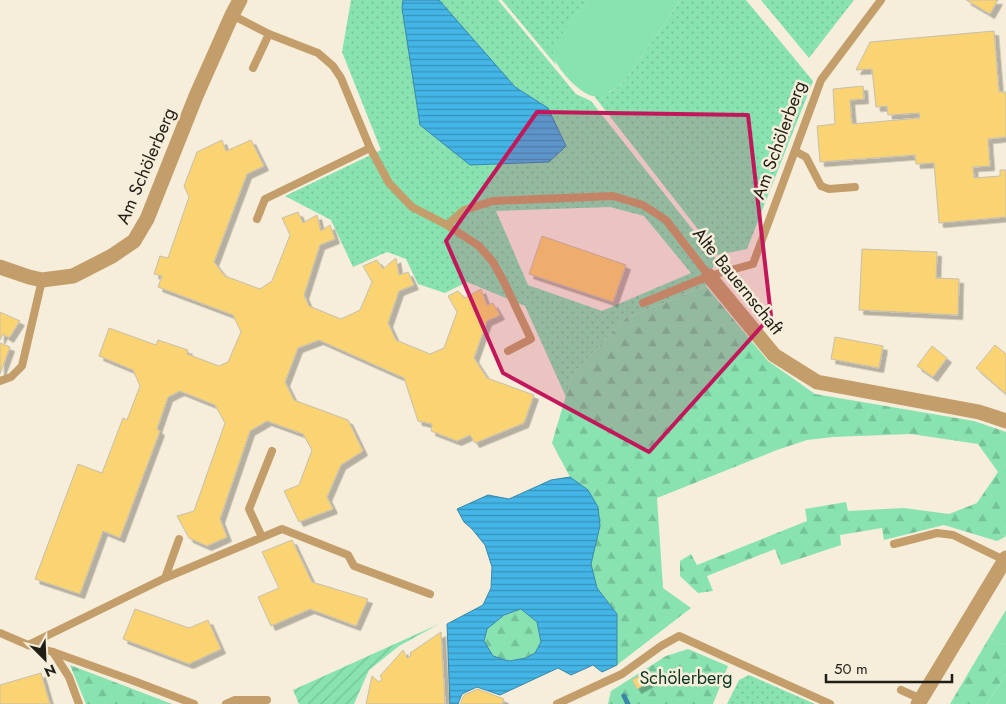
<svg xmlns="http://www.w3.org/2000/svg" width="1006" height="704" viewBox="0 0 1006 704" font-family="Jost,sans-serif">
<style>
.grass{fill:url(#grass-dots);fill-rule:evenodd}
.forest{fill:url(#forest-firs)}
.garden{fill:url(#garden-furrows)}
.pitch{fill:#88e3b1}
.water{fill:url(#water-rules);stroke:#3988a9;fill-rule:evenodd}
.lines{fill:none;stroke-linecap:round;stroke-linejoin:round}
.stream{stroke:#3988a9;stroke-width:5}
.building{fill:#fad372;stroke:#c7bfad;filter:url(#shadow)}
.service{stroke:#c49e6a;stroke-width:8}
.minor{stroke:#c49e6a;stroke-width:15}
.marked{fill:#c2185b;fill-opacity:0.2;stroke:#c2185b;stroke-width:4;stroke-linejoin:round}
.labels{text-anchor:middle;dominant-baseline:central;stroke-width:5;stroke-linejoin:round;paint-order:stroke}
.street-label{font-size:18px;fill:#211e17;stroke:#f6eedb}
.park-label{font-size:18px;fill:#0b3822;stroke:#f6eedb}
</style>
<defs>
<pattern id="grass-dots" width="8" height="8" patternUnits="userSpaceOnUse" patternTransform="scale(1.25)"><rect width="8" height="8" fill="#88e3b1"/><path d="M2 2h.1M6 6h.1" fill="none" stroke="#75c298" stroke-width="1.8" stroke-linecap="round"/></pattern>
<pattern id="forest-firs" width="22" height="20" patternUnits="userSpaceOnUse" patternTransform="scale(1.25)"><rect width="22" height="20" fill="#88e3b1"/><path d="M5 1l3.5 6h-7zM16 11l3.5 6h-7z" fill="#75c298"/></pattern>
<pattern id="garden-furrows" width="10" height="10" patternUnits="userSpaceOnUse" patternTransform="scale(1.25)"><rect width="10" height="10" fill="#88e3b1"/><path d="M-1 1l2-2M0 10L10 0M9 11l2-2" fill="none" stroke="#75c298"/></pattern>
<pattern id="water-rules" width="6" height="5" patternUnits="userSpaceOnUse" patternTransform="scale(1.25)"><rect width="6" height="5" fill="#43b5e7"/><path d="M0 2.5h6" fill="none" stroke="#3893ba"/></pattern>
<filter id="shadow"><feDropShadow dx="4.5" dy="4.5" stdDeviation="0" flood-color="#0004"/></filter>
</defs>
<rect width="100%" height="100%" fill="#f6eedb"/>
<g class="grass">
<path d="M351,0H498L576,94L591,101L716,259L706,286L626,318L572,375L566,397L525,306L467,282L445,293L418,284L406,259L387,252L353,267L331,220L285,196L381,150L342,52ZM610,207L644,216L691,273L602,311L528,285L496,211Z"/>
<polygon points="502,0 587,0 560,38 553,52 556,65"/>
<polygon points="681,0 746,0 813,81 747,249 718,255 594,96 610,92 622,84"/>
<polygon points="761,0 854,0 809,58"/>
<polygon points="749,675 815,704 727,704 739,680"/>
</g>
<g class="forest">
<polygon points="706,286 768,361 815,394 974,421 1006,432 1006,535 1005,537 997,541 944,525 884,540 882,528 840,535 841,545 781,565 775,549 707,576 713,591 698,593 680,576 680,561 691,554 697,565 807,521 805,509 846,502 848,511 904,508 949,514 977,503 998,472 978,444 911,434 833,437 807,440 777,450 657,498 663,588 691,608 617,665 617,614 597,588 591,564 600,526 588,490 570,477 552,443 572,375 626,318"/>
<polygon points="521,609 537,622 541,642 535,653 526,658 509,661 493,656 484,641 487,629 504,615"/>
<polygon points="989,638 1006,645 1006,674 987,704 950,704"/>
<polygon points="688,649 728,666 713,704 608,704 611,691 666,656"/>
<polygon points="70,665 172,704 86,704"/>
</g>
<polygon class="garden" points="439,624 399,646 369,670 354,704 299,704 293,690"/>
<g class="pitch">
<path d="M587,0H681L622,84C615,89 603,97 593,96C581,95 552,65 553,52C555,41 579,11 587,0Z"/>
<polygon points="1006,610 1006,645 989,638"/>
<polygon points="1006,674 1006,704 987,704"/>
</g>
<g class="water">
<polygon points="403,0 439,0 515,87 548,108 566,146 549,162 470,165 420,125 402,8"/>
<path d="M570,477L588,490L598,507L600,526L591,564L597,588L617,614V665L602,672L593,665L571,675L558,668L500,695L477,687L462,694L458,704H450L447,624L483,605L491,588L492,567L485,545L472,529L464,522L457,509L488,495L509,499L551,480ZM521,609L537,622L541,642L535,653L526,658L509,661L493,656L484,641L487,629L504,615Z"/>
</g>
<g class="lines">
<polyline class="stream" points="624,696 628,704"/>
</g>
<g class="building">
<polygon points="966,0 998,0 990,14"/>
<polygon points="994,31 999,92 1006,92 1006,137 988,139 990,166 973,167 974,178 1000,176 1000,170 1006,170 1006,217 939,223 934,163 916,164 915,155 820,162 817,126 835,124 833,89 863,86 864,99 850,100 852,124 920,118 919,113 888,115 887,106 876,107 872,69 856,70 870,42"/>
<polygon points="222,140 226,151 251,140 264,166 247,174 214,262 225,276 260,289 272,281 290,235 282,218 298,212 303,223 317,215 321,231 330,225 335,239 320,245 304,295 309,306 341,319 360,310 372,282 363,266 377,260 383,269 396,258 399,275 408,272 414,285 399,291 388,323 396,340 430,354 444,348 457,312 448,296 458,291 465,298 481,289 487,305 493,303 500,315 487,321 474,358 487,378 534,395 524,423 475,443 470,435 457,441 431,431 432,424 418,421 404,378 319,340 298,348 285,382 294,400 348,420 363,451 341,465 327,497 333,509 299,522 284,491 299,485 312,450 303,434 267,421 250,431 220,519 227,537 207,546 189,538 177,516 194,511 225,423 215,405 180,391 168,397 157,429 160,431 120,538 103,531 80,594 35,579 78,464 102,473 123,418 127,420 140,386 133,370 99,356 109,328 156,345 158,340 188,350 187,354 219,366 228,362 241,332 233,315 158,287 162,276 154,274 160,256 168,258 189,197 184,186 197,152"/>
<polygon points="542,236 626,265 613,302 529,274"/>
<polygon points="862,249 937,252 936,278 959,279 958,315 859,310"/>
<polygon points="0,312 20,321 9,338 3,334 0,340"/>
<polygon points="835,337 883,346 879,368 831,359"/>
<polygon points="0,343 10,347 0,374"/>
<polygon points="995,345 1006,354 1006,394 976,368"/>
<polygon points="932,346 947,358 933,377 917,366"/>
<polygon points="292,540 312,582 368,599 356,626 310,609 271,626 258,597 279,588 262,552"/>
<polygon points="135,609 189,628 208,620 221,649 189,664 123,639"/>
<polygon points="441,632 445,704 366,704 372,676 379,682 382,679 380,676 403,650 407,658 411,656 410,653"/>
<polygon points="648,671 653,680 637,689 632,680"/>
<polygon points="41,673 50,704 0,704 0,685"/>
<polygon points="478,689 504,699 502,704 460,704 464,695"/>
</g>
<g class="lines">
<g class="service">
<polyline points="232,15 269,34 318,53 333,66 341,78 370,148 389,183 412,207 447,225 479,246 493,262 504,282 531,339 508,351"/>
<polyline points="253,68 269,34"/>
<polyline points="795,151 806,157 821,186 829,189 855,187"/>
<polyline points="257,219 265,199 370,148"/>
<polyline points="447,225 464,210 493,201 613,196 643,205 666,220 709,276"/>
<polyline points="643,303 709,276 753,264 821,80 881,0"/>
<polyline points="0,381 11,377 22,366 42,280"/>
<polyline points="262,537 249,509 272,451"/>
<polyline points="894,544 937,533 953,535 1006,561"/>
<polyline points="165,578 179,539"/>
<polyline points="0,633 28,645 53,652 134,681 194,704"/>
<polyline points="28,645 165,578 282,529 348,555 354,566 430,594"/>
<polyline points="53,652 69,677 79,704"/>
<polyline points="901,690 921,699"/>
<polyline points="226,704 235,700 267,700"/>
<polyline points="557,704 622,674 661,646 679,636 830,704"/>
</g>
<g class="minor">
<polyline points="0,267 29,277 42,280 73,276 112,256 134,241 147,219 196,96 232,15 240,0"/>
<polyline points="709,276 774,355 817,382 979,412 1006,421"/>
<polyline points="918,704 1006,558"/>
</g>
</g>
<path class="marked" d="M537,112L748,115L771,316L649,452L503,373L446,241Z"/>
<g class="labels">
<g class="street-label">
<text transform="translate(779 140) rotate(-70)">Am Schölerberg</text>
<text transform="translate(146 166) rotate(-67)">Am Schölerberg</text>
<text transform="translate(738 281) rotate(51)">Alte Bauernschaft</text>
</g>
<g class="park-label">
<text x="686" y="678">Schölerberg</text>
</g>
</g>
<g transform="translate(45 659) rotate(156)" stroke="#f6eedb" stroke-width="4" paint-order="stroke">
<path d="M0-4L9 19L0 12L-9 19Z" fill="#211e17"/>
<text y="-8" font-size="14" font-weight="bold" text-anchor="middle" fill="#211e17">N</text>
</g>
<path d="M826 674v8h126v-8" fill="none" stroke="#211e17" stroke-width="2.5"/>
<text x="834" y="674" font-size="15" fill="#211e17" stroke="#f6eedb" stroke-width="4" paint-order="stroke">50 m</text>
</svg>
